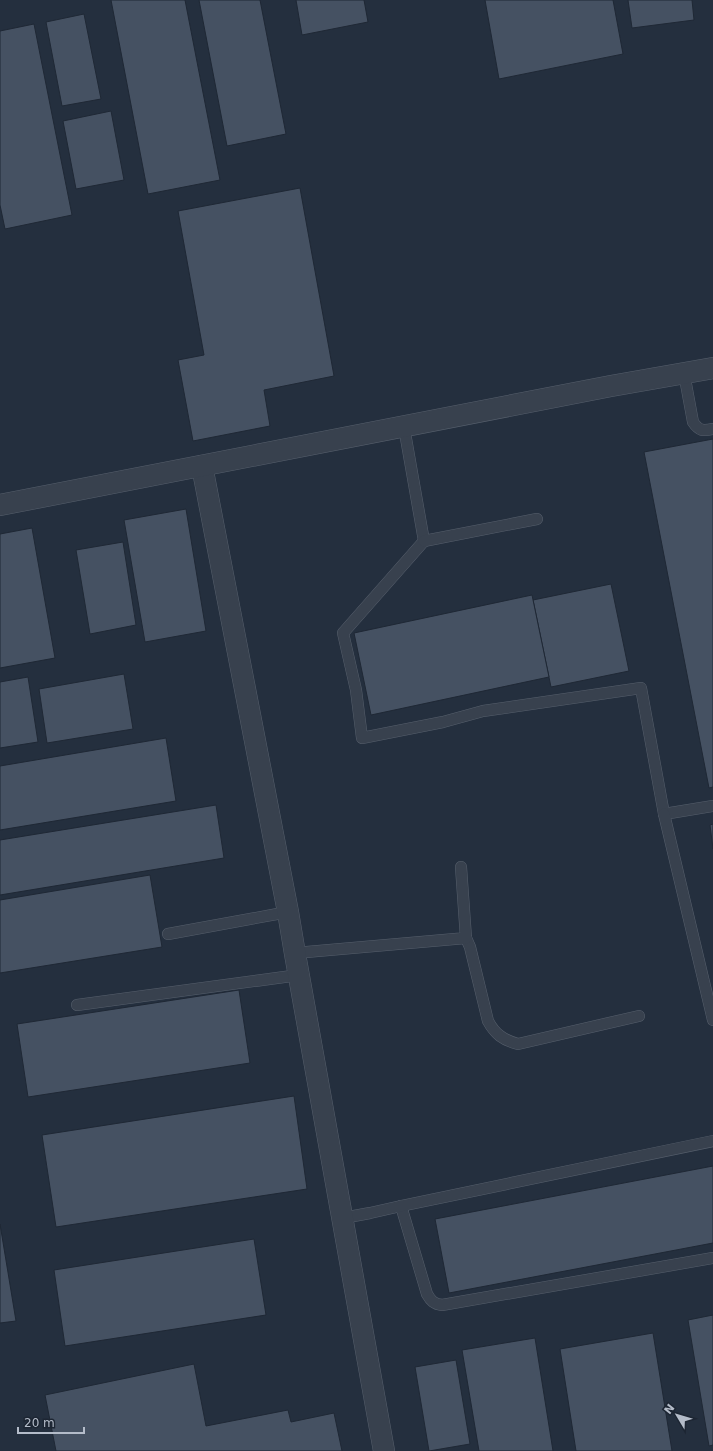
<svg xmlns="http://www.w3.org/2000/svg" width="713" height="1451" viewBox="0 0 713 1451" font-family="'DejaVu Sans',sans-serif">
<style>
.building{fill:#455162;stroke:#1f2835}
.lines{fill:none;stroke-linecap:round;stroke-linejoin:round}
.lane-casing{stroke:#565f6c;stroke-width:12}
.street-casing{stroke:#565f6c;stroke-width:22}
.lane{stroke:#38414e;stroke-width:11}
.street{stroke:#38414e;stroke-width:21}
</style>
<rect width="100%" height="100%" fill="#242f3e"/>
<g class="building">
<polygon points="111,0 185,0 220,180 148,194"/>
<polygon points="199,0 260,0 286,134 227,146"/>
<polygon points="296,0 364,0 368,22 302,35"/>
<polygon points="485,0 613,0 623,54 499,79"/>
<polygon points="628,0 692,0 694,20 632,28"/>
<polygon points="84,14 101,99 62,106 46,22"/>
<polygon points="34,24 72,215 5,229 0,205 0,31"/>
<polygon points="111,111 124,180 76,189 63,121"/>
<polygon points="300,188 334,376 264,390 270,426 193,441 178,360 204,355 178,211"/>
<polygon points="713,439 713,787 709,788 644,452"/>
<polygon points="186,509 206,631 145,642 124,520"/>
<polygon points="32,528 55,658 0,668 0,534"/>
<polygon points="123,542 136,625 90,634 76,550"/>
<polygon points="611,584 629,671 551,687 533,600"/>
<polygon points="532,595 549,677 371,715 354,633"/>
<polygon points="124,674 133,729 47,743 39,689"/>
<polygon points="28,677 38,742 0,748 0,682"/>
<polygon points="166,738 176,801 0,830 0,766"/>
<polygon points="216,805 224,858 0,895 0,840"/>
<polygon points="713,824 713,849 710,825"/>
<polygon points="150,875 162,947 0,973 0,900"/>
<polygon points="239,990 250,1063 28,1097 17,1024"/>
<polygon points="294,1096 307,1189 56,1227 42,1135"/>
<polygon points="713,1166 713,1243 449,1293 435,1219"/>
<polygon points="0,1224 16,1321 0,1323"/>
<polygon points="254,1239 266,1315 65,1346 54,1270"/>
<polygon points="713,1315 713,1445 709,1446 688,1320"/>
<polygon points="653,1333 672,1451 576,1451 560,1349"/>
<polygon points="535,1338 553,1451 479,1451 462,1350"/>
<polygon points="456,1360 470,1444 429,1451 415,1367"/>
<polygon points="194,1364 206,1426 288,1410 291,1422 334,1413 342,1451 56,1451 45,1395"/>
</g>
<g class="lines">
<defs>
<g id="lane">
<path d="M684,373L693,422C699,431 703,431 713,429"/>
<polyline points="404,427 424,541 343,633 356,690 362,738 443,722 483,711 641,688 664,814 713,806"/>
<polyline points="424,541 537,519"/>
<polyline points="664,814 713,1020"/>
<polyline points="168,934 288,912"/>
<path d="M466,938L470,947L488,1021C495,1034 503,1040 518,1044L639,1016"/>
<polyline points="295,953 466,938 461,867"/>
<polyline points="77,1005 299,975"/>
<path d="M401,1206L427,1294C431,1301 434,1304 442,1305L713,1258"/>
<polyline points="343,1218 370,1213 401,1206 713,1141"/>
</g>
<g id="street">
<polyline points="202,466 288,912 295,954 384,1451"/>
<polyline points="0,505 611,386 713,368"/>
</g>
</defs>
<use href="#lane" class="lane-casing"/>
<use href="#street" class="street-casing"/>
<use href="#lane" class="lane"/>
<use href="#street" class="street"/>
</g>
<g transform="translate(677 1415) rotate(308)" stroke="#1d2633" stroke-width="3" paint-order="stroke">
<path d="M0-3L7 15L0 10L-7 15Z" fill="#b4bcc9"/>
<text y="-6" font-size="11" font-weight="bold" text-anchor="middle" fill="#b4bcc9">N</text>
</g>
<path d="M18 1427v6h66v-6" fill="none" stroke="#b4bcc9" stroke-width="2"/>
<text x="24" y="1427" font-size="12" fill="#b4bcc9" stroke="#1d2633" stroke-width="3" paint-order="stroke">20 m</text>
</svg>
